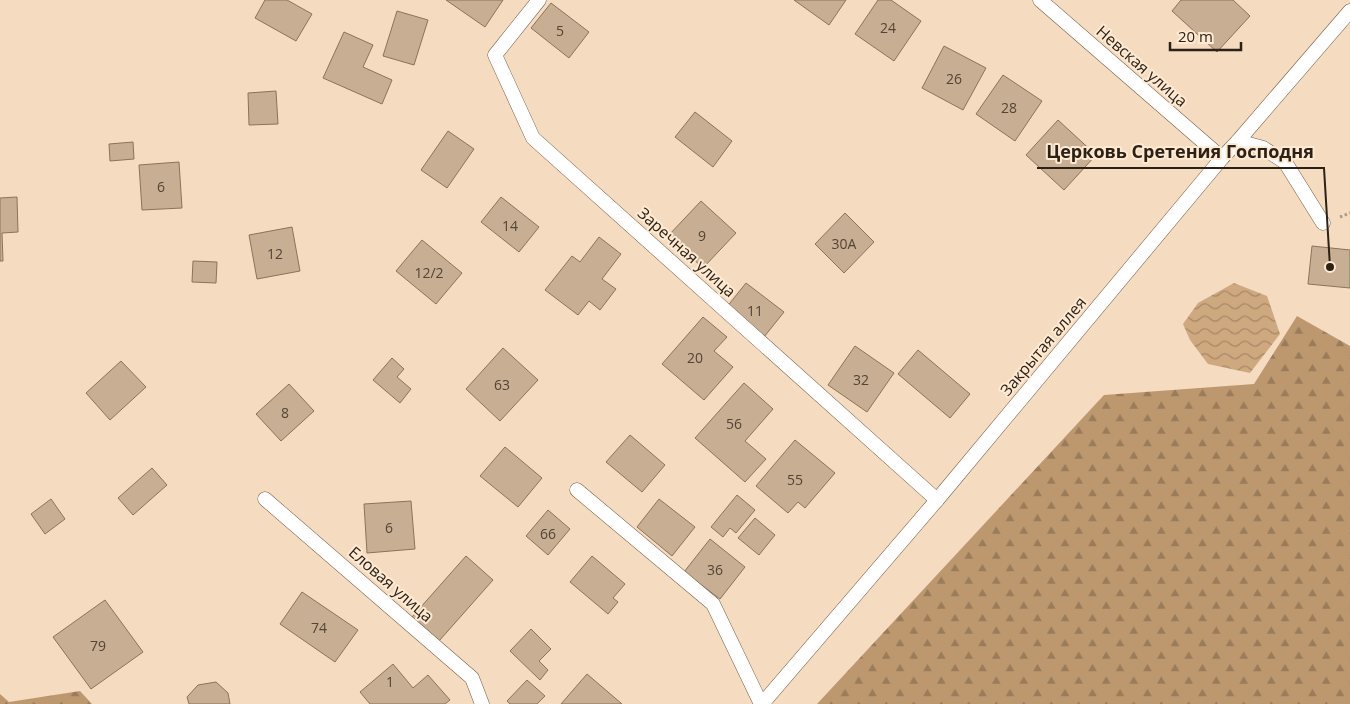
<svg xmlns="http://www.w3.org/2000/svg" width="1350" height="704" viewBox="0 0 1350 704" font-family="'Open Sans',sans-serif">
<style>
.forest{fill:url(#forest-firs)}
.water{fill:url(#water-waves)}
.building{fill:#c8af94;stroke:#8b735a}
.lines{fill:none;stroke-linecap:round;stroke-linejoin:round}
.lane-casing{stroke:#765f46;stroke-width:15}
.path{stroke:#af9b84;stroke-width:3;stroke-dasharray:2.5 2.5;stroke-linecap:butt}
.lane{stroke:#fff;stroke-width:14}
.labels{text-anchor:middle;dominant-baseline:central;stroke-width:4;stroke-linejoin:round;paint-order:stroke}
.number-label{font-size:14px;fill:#524436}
.street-label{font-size:16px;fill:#2b2116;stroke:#fee9d2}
.leader{fill:none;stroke:#2b2116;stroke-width:2}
.callout-dot{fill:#2b2116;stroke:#fee9d2;stroke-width:2}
.callout-label{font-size:18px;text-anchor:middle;font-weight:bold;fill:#2b2116;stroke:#fee9d2;stroke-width:4;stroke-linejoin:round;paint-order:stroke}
</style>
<defs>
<pattern id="forest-firs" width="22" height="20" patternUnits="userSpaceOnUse" patternTransform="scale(1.25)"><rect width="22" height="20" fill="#bd986f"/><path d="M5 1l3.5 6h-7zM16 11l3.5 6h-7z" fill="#9a7c5a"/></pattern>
<pattern id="water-waves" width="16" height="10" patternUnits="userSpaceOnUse" patternTransform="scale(1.25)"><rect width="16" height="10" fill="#cea87f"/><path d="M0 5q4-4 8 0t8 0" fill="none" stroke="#a78867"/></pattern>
</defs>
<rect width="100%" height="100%" fill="#f5dbbf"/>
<g class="forest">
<polygon points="1297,316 1350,346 1350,704 817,704 1104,395 1254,384"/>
<polygon points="80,691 92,704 0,704 0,694 9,702"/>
</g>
<polygon class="water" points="1234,283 1267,296 1280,334 1250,373 1208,364 1190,340 1183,324 1198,303"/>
<g class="building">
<polygon points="265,0 287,0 312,14 296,41 255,18"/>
<polygon points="446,0 503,0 485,27"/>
<polygon points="794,0 846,0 829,25"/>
<polygon points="878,0 891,0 921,21 894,61 855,34"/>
<polygon points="1181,0 1233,0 1250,16 1217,52 1172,11"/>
<polygon points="551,3 589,32 569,58 531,28"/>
<polygon points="397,11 428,20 414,65 383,56"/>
<polygon points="344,32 373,45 363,67 392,80 382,104 323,78"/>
<polygon points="944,46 986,68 963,110 922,88"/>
<polygon points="1003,75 1042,101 1015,141 976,114"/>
<polygon points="276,91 278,124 249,125 248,93"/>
<polygon points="695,112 732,141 713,167 675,137"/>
<polygon points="1058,120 1096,155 1064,190 1026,155"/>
<polygon points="448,131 474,149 447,188 421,170"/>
<polygon points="133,142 134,159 110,161 109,144"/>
<polygon points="179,162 182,208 142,210 139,165"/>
<polygon points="17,197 18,232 2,233 3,261 0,261 0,198"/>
<polygon points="501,197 539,227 519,252 481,222"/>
<polygon points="701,201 736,233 703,268 668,236"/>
<polygon points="845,213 874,242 844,273 815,244"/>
<polygon points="292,227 300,271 257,279 249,235"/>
<polygon points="599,237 621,254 602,279 616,289 600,310 589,301 578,315 545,290 572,256 580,262"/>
<polygon points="422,240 462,273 436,304 396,271"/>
<polygon points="1312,246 1350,250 1350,288 1308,284"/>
<polygon points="193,261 217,262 216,283 192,282"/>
<polygon points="746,283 784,312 764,337 726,308"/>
<polygon points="703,317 727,337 714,351 733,367 704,400 662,364"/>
<polygon points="855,346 894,373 867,412 828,385"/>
<polygon points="503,348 538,380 500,421 466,389"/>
<polygon points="918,350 970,394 950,418 898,374"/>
<polygon points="392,358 404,369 397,377 411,389 400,403 373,380"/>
<polygon points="121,361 146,387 110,420 86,393"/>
<polygon points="744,383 773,409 745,441 766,459 745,482 695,438"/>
<polygon points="289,384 314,411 281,441 256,414"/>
<polygon points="630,435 665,465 642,492 606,462"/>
<polygon points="795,440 835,473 805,508 798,502 788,513 756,486"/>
<polygon points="505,447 542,478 518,507 480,476"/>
<polygon points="152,468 167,485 133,515 118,498"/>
<polygon points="737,495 755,510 736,533 730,528 723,537 711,527"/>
<polygon points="51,499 65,519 45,534 31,514"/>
<polygon points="659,499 695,527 672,556 637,527"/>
<polygon points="411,501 415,549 367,553 364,504"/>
<polygon points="548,510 570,529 548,555 526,536"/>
<polygon points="755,518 775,535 759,555 738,538"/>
<polygon points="710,539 745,567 720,599 684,572"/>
<polygon points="466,556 493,580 439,641 412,617"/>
<polygon points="592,556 625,584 613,598 618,602 608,614 570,582"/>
<polygon points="302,592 358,630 335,662 280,624"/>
<polygon points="105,600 143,652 91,689 53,637"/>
<polygon points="531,629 551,649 539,661 548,670 540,680 510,651"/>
<polygon points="393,664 413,688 428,675 450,700 445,704 370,704 360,692"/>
<polygon points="587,674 622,704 561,704"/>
<polygon points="527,680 545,696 537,704 510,704 507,701"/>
<polygon points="216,682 228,693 230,704 189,704 187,697 198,685"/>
</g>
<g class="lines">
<defs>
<g id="lane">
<polyline points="539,0 495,55 533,138 937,500"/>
<polyline points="1040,0 1222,158"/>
<polyline points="1238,141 1263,148 1285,162 1323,223"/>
<polyline points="577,490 713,604 761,704"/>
<polyline points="265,499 472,678 482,704"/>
<polyline points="762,704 937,500 1222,158 1238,141 1350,11"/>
</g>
</defs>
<use href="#lane" class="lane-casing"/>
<polyline class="path" points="1340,217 1350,213"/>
<use href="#lane" class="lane"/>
</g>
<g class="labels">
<g class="number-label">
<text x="888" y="27">24</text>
<text x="560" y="30">5</text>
<text x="954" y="78">26</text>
<text x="1009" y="107">28</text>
<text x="161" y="186">6</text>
<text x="510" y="225">14</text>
<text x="702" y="235">9</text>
<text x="844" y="243">30А</text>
<text x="275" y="253">12</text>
<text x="429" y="272">12/2</text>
<text x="755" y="310">11</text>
<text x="695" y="357">20</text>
<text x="861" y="379">32</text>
<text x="502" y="384">63</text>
<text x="285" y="412">8</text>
<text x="734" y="423">56</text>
<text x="795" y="479">55</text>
<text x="389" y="527">6</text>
<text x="548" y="533">66</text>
<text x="715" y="569">36</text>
<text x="319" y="627">74</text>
<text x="98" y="645">79</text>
<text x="390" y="681">1</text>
</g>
<g class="street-label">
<text transform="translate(1142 66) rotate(41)">Невская улица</text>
<text transform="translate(687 252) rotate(42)">Заречная улица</text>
<text transform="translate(1043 346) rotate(-50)">Закрытая аллея</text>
<text transform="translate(391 584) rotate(41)">Еловая улица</text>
</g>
</g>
<path class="leader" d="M1330 267L1324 168H1037"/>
<circle class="callout-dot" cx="1330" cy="267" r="5"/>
<g class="callout-label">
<text x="1180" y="158">Церковь Сретения Господня</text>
</g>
<path d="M1170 42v8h71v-8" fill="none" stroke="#2b2116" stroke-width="2.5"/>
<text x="1178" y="42" font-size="15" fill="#2b2116" stroke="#fee9d2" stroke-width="4" paint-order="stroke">20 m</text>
</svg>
